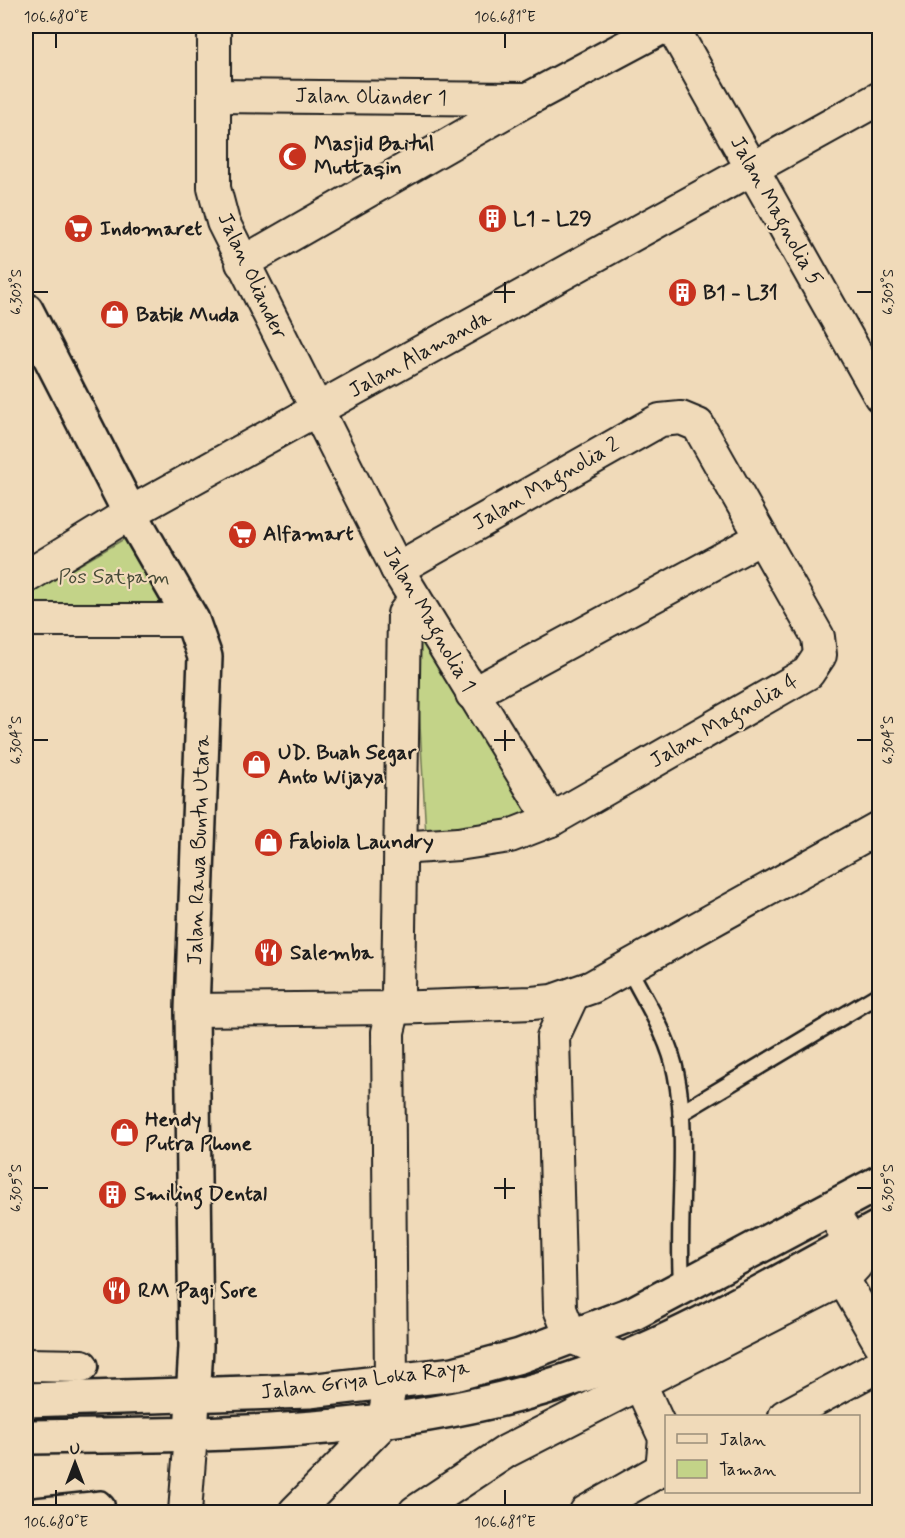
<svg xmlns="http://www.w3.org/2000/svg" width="905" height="1538" viewBox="0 0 905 1538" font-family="Mynerve,sans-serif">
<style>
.green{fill:#c3d388;stroke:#707852;stroke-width:1.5}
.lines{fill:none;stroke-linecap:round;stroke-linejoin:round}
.service-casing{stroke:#1c1c1c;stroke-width:20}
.minor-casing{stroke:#1c1c1c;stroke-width:36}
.tertiary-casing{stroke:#1c1c1c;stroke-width:38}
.secondary-casing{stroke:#1c1c1c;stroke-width:38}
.service{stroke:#f0dab9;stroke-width:15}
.minor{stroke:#f0dab9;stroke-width:32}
.tertiary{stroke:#f0dab9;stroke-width:33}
.secondary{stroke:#f0dab9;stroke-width:33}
.ticks{fill:none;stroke:#1c1c1c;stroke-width:2}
.labels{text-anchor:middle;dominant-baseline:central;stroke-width:4.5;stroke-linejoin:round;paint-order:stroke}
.street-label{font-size:21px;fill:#1c1c1c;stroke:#f0dab9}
.poi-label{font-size:21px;font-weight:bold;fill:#1c1c1c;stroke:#f0dab9;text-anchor:start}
.park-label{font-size:21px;fill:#464a37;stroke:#f0dab9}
.neatline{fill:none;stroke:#1c1c1c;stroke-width:2}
.ticks-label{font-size:15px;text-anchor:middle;fill:#1c1c1c}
</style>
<rect width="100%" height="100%" fill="#f0dab9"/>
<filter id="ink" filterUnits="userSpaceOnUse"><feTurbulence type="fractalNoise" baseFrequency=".0167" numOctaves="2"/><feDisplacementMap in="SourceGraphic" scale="12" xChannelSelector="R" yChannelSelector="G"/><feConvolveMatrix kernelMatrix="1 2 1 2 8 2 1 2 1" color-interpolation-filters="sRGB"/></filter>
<g filter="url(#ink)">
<g class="green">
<polygon points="124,539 162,605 26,605 26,596"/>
<polygon points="414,614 538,820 426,836"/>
</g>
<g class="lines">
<defs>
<g id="service">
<path d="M628,967C645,1001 669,1036 676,1074C690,1144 676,1218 682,1289"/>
<polyline points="681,1113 880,994"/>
<polyline points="26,1507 101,1499 106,1504 107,1512"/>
</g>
<g id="minor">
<polyline points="214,26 214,188 223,222 397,569 551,820"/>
<polyline points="672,26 880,396"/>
<polyline points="214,96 528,99"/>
<polyline points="242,263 528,99 665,26"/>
<polyline points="397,569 660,420 681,418 698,425 818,637 820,655 808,673 551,820 510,836 458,844 399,848"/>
<polyline points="26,577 130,513 880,98"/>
<polyline points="26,620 192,620"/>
<polyline points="472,694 761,538"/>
<polyline points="573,994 553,1037 560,1309 571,1337 621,1358 639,1382 665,1438 662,1469"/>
<polyline points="192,1010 393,1008 532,1003 552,1001 592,987 880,827"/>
<polyline points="843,1279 880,1343"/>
<polyline points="26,1365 82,1366"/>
<polyline points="785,1416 880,1365"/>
<polyline points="185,1512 191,1434"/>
<polyline points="295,1512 383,1423 391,1381 388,1032 398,992 404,614 415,599"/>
<polyline points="415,1512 507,1451 843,1279 856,1265 852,1242 830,1209"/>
<polyline points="586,1512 662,1469 666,1471"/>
</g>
<polyline id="tertiary" points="26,310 130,513 192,620 205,657 192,1010 196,1347 191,1434"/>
<g id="secondary">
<polyline points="26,1400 309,1391 454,1374 520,1356 634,1313 880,1182"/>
<path d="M26,1437C212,1434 405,1438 583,1375C686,1338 783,1279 880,1227"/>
</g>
</defs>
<use href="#service" class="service-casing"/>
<use href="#minor" class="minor-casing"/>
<use href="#tertiary" class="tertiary-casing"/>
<use href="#secondary" class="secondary-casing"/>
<use href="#service" class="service"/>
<use href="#minor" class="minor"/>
<use href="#tertiary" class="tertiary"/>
<use href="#secondary" class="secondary"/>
</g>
</g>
<path class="ticks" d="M56,33V48M505,33V48M505,282V303M33,292H48M494,292H515M857,292H872M505,730V751M33,740H48M494,740H515M857,740H872M505,1178V1199M33,1188H48M494,1188H515M857,1188H872M56,1490V1505M505,1490V1505"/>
<defs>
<symbol id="mosque-disc" viewBox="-11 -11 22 22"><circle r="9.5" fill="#c8321e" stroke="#f0dab9"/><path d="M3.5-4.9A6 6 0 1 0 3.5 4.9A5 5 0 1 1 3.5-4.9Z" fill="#fff"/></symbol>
<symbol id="building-disc" viewBox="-11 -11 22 22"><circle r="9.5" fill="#c8321e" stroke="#f0dab9"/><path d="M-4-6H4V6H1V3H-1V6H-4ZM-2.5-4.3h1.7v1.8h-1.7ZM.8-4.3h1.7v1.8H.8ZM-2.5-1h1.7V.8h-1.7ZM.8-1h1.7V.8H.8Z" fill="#fff"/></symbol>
<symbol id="supermarket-disc" viewBox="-11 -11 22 22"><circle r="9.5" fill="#c8321e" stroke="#f0dab9"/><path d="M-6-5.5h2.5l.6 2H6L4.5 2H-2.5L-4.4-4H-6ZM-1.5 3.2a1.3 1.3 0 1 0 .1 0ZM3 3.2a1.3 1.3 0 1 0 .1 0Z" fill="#fff"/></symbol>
<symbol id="shop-disc" viewBox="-11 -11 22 22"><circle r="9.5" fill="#c8321e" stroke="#f0dab9"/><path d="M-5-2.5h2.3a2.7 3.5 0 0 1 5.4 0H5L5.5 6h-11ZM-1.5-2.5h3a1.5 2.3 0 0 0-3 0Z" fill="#fff"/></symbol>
<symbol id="restaurant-disc" viewBox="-11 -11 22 22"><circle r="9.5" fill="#c8321e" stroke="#f0dab9"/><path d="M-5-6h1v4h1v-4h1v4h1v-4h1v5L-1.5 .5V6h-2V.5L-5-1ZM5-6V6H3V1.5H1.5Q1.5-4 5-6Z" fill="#fff"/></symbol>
</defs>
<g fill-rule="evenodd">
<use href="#mosque-disc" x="276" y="140" width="33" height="33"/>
<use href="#building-disc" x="476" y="202" width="33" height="33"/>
<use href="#supermarket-disc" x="62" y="212" width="33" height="33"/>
<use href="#building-disc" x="666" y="276" width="33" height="33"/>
<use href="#shop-disc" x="98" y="298" width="33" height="33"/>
<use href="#supermarket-disc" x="226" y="518" width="33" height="33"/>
<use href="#shop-disc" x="240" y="748" width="33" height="33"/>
<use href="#shop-disc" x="252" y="826" width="33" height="33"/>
<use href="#restaurant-disc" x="252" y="936" width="33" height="33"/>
<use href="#shop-disc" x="108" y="1116" width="33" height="33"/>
<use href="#building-disc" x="96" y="1178" width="33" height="33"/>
<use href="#restaurant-disc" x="100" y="1274" width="33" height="33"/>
</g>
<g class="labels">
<g class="street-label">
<text transform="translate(371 97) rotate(1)">Jalan Oliander 1</text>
<text transform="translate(776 211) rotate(61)">Jalan Magnolia 5</text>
<text transform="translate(252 276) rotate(65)">Jalan Oliander</text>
<text transform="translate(420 354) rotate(-29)">Jalan Alamanda</text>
<text transform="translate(546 484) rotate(-30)">Jalan Magnolia 2</text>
<text transform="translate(429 619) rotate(60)">Jalan Magnolia 1</text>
<text transform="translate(724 721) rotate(-30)">Jalan Magnolia 4</text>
<text transform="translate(199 850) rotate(-88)">Jalan Rawa Buntu Utara</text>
<text transform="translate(365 1380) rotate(-7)">Jalan Griya Loka Raya</text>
</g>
<g class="poi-label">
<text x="314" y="144">Masjid Baitul<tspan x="314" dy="24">Muttaqin</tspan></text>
<text x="513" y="219">L1 - L29</text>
<text x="100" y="229">Indomaret</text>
<text x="703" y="293">B1 - L31</text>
<text x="136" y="315">Batik Muda</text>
<text x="263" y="534">Alfamart</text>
<text x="278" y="753">UD. Buah Segar<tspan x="278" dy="24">Anto Wijaya</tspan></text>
<text x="289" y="842">Fabiola Laundry</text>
<text x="290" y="953">Salemba</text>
<text x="145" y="1120">Hendy<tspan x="145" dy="24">Putra Phone</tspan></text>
<text x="134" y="1194">Smiling Dental</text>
<text x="138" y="1291">RM Pagi Sore</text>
</g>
<g class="park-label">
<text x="114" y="577">Pos Satpam</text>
</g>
</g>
<rect width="905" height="1538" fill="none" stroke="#f0dab9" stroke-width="66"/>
<rect x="665" y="1415" width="195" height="78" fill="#f0dab9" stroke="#9b8e7a" stroke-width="1.5"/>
<rect x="677" y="1434" width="30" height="9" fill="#f0dab9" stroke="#9b8e7a" stroke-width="1.5"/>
<text x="719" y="1445" font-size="18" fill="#1c1c1c">Jalan</text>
<rect x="677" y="1460" width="30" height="18" fill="#c3d388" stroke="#9b8e7a" stroke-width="1.5"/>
<text x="719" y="1475" font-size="18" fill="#1c1c1c">Taman</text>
<g transform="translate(75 1463)" stroke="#f0dab9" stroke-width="4.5" paint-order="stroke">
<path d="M0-4.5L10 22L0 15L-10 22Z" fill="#1c1c1c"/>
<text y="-9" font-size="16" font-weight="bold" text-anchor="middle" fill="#1c1c1c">U</text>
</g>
<rect x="33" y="33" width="839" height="1472" class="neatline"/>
<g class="ticks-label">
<text x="56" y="22">106.680°E</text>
<text x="505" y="22">106.681°E</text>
<text transform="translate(16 292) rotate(-90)" y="5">6.303°S</text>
<text transform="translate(888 292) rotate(-90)" y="5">6.303°S</text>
<text transform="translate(16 740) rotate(-90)" y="5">6.304°S</text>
<text transform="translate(888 740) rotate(-90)" y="5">6.304°S</text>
<text transform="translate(16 1188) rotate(-90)" y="5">6.305°S</text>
<text transform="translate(888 1188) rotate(-90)" y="5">6.305°S</text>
<text x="56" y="1527">106.680°E</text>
<text x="505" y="1527">106.681°E</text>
</g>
</svg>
